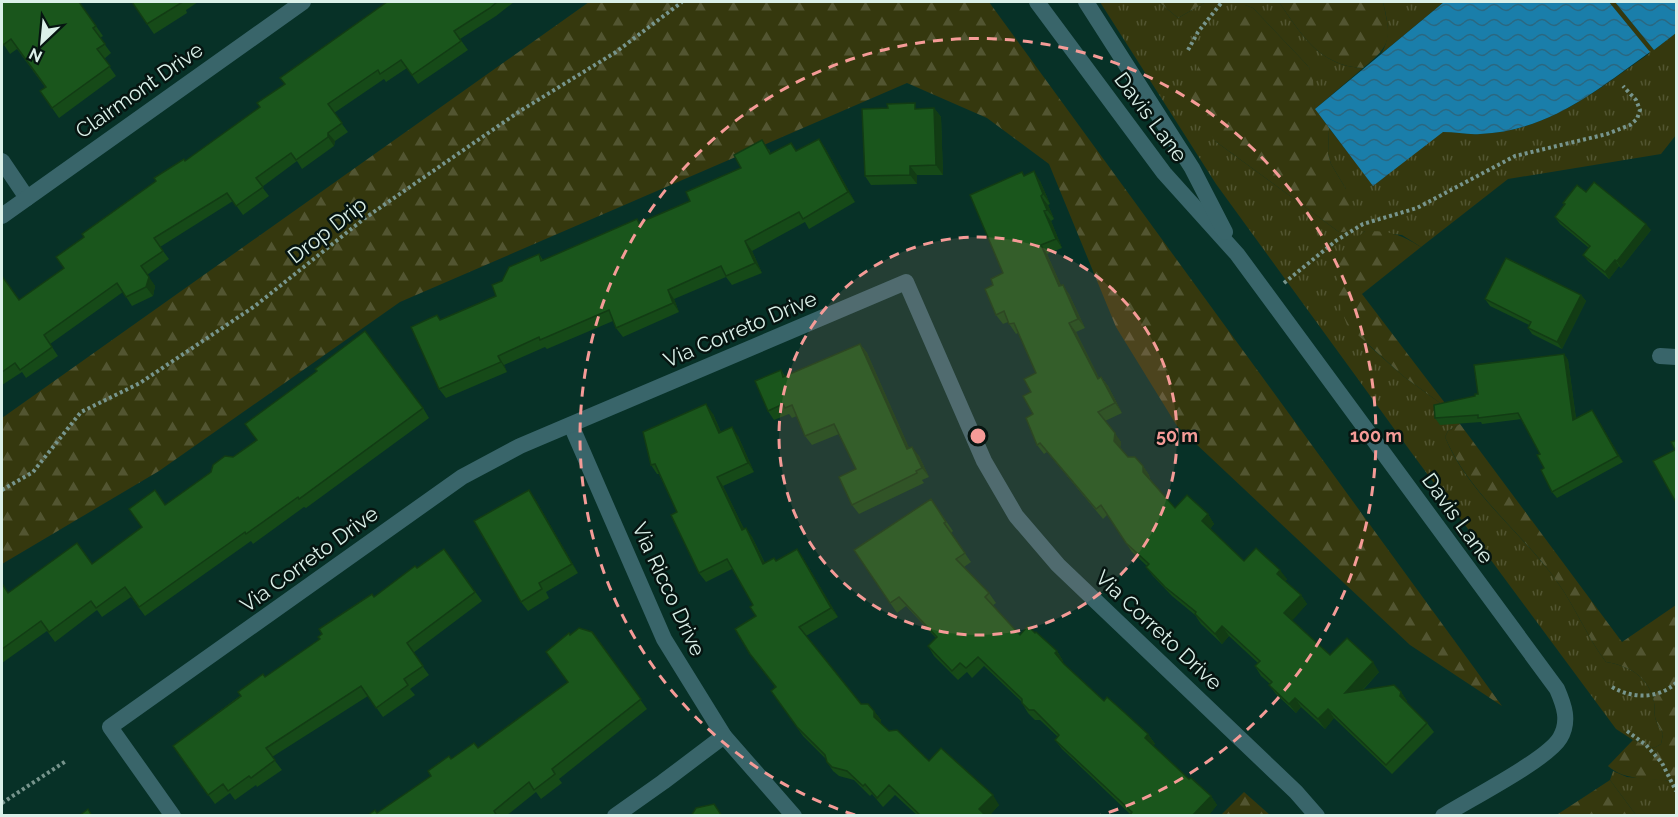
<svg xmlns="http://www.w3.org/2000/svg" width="1678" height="817" viewBox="0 0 1678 817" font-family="Raleway,sans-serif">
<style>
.grass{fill:url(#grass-tufts)}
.forest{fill:url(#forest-firs)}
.water{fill:url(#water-waves)}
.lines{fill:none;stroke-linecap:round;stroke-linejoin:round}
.path{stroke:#77958d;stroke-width:4;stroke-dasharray:3 3;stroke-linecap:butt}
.minor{stroke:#39656a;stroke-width:16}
.tertiary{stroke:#39656a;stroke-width:16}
.wall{fill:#164a18}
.shaded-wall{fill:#123c14}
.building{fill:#1a561c;stroke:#123c14;stroke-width:1.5}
.ring{fill:none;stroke:#f59b97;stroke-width:3;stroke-dasharray:10 8}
.labels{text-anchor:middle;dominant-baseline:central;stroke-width:5;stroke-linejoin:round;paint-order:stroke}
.street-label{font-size:21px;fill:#dbf0e9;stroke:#061511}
.centre{fill:#f59b97;stroke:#061511;stroke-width:3}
.ring-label{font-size:18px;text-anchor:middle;font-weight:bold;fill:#f59b97;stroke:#061511;stroke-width:5;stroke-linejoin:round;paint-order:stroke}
</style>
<defs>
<pattern id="grass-tufts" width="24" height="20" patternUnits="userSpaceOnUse" patternTransform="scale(1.5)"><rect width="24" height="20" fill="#35380e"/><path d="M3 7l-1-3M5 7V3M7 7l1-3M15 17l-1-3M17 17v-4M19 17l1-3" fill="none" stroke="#525531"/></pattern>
<pattern id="forest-firs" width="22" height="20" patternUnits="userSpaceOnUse" patternTransform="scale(1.5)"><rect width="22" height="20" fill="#35380e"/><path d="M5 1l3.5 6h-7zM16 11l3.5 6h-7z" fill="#525531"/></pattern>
<pattern id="water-waves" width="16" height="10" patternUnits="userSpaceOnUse" patternTransform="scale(1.5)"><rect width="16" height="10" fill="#1a7eaa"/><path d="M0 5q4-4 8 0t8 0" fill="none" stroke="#2a6882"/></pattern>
</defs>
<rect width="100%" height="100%" fill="#073127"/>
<g class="grass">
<path d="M1100,2H1159L1178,18L1206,2H1279C1301,34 1319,66 1363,68L1315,109L1309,67L1253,8L1245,5L1215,141L1339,232L1346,189L1331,164L1328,154L1329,128L1373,185L1443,131C1456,132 1468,135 1480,134C1549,131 1597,90 1650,53L1609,2H1615L1654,50L1676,33V135L1661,154L1508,179L1421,247L1402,235L1365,231L1356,239L1365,342L1403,376L1451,411L1460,424L1448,431L1445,437C1468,494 1523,533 1558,583C1576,608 1587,637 1606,662C1630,666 1649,677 1654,702C1655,707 1654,712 1655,717C1656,723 1661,729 1663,734L1661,744L1654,748L1633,740L1616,729L1411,452L1216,184Z"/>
<path d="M1383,2H1444L1381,54C1392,37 1387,19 1383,2Z"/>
<polygon points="1613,771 1627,777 1676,781 1676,815 1636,815 1610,780"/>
</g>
<g class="forest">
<polygon points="589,2 989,2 1502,706 1410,645 1177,426 1116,327 1049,164 987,118 907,83 400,302 159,471 2,564 2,418"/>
<polygon points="1159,2 1206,2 1178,18"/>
<path d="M1279,2H1383C1391,38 1393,44 1363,68C1319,66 1301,34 1279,2Z"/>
<polygon points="1245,5 1253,8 1309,67 1313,80 1315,108 1329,128 1328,154 1331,164 1346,189 1355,216 1353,224 1345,232 1339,232 1215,141 1190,97 1191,84 1215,27 1236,9"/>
<path d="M1365,231C1390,231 1400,234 1421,247L1362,294L1451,411L1403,376L1347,325L1341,309L1337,288L1339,257L1346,246Z"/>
<path d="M1460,424L1622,642L1676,605V781C1656,779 1623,781 1608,766L1633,740L1654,748L1661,744L1663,734C1661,729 1656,723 1655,717C1654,712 1655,707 1654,702C1649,677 1630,666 1606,662C1587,637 1576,608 1558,583C1523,533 1469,494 1445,437L1448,431Z"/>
<polygon points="1610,780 1636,815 1559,815 1558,814"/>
<polygon points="1244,792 1270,815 1221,815"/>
</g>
<g class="water">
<path d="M1444,2H1609L1650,52C1597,90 1549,131 1480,134C1468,135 1456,132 1443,132L1373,186L1315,109Z"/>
<polygon points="1615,2 1676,2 1676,33 1654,50"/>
</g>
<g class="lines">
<g class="path">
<polyline points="1188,50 1198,32 1222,2"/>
<polyline points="1284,283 1337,240 1363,224 1417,208 1515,156 1607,134 1630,125 1637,119 1640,110 1636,100 1623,86"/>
<polyline points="2,490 33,472 81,412 140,383 255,306 365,218 520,111 616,52 682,2"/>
<path d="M1612,687C1633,699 1658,699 1676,683"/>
<polyline points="1627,731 1646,745 1662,763 1676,791"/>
<polyline points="2,803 66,761"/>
</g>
<g class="minor">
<polyline points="2,161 27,198"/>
<polyline points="2,216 303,2"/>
<polyline points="1660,356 1676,357"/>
<polyline points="571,425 664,639 724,736 794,816"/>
<polyline points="173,816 110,727 462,477 520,446 906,282 984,461 1016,516 1058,565 1296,792 1317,816"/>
<polyline points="615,816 663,782 724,736"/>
</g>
<g class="tertiary">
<path d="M1037,2L1164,173L1237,254L1557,689C1564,705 1570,721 1560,738C1547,760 1468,800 1443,816"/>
<polyline points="1086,2 1192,168 1225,232"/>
</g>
</g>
<g class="wall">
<polygon points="79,2 103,36 100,38 111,53 104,59 116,76 59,118 40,91 45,87 17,49 10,54 2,42"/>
<polygon points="132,2 198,2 186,10 187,13 154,34"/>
<polygon points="387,2 514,2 496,16 460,39 468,50 418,84 407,68 386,82 384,79 334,113 348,132 335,141 334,146 302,169 297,161 262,187 269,196 243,215 233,201 160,247 169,259 147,275 155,286 153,296 132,306 123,292 50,344 58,356 26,378 22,372 2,385 2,276 19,300 64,268 84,237 185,161 260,107 284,84"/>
<polygon points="934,108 941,117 943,175 917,175 917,184 871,185 865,176 919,109"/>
<polygon points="819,139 825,148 855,202 809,229 805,222 752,251 762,273 732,285 726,277 674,299 679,312 623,337 616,328 613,321 547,349 545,347 504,365 507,372 446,398 439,389 437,315 441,320 496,296 502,281 539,254 543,260 637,219 640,222 690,201 769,149 771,154 791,143 796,151"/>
<polygon points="1025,175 1040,181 1050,204 1048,205 1054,219 1051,221 1062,248 1047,254 1061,286 1069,294 1085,328 1076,332 1099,378 1101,377 1108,386 1122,413 1105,421 1121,442 1120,448 1128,457 1143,466 1149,475 1150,479 1175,508 1208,514 1214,524 1210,529 1244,561 1287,579 1285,581 1301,595 1307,604 1292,620 1330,655 1379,672 1363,690 1401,692 1407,701 1407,703 1427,723 1434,732 1392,774 1334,718 1325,729 1301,707 1296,713 1276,694 1269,685 1270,684 1261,676 1255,666 1258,663 1229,636 1222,644 1201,624 1195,615 1172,596 1153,576 1146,567 1147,566 1132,552 1107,515 1103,519 1047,452 1044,454 1037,445 1031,392 1036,373 1018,333 1016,334 1008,322 1003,324 996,315 993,285 1003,273"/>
<polygon points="1586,192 1651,230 1621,268 1619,266 1609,279 1588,261 1583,255 1589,248 1560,224 1555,217 1564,205 1563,203"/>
<polygon points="1581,295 1586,301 1562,349 1532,334 1528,328 1529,325 1490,306 1485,299"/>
<polygon points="860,344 867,353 909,448 919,456 929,477 922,480 924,483 859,514 852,505 856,469 839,434 812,445 805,436 797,416 792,418 789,414 774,420 768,411 781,370 785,376"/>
<polygon points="1564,354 1568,360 1576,418 1592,410 1623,462 1557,498 1552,492 1544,468 1540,454 1522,419 1482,424 1481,422 1440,425 1435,418 1475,396 1478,394"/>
<polygon points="423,408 429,418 306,508 304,507 253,544 251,541 145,616 131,597 102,617 97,610 55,642 47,631 2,663 2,586 8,593 92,564 142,527 165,505 233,457"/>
<polygon points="713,414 721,432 738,436 754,472 723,486 744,529 746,528 752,537 765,563 776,561 797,549 803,558 838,617 806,636 861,704 874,711 881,720 881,724 889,731 929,761 999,805 989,816 918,816 895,795 883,807 872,794 870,796 854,780 839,776 833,771 827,762 826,759 803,736 771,691 775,687 750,654 756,616 753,605 732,569 706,582 699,573 677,512 659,474 657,474 651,465"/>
<polygon points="535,499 578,573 546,592 549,598 528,611 521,602"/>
<polygon points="931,499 953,531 951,533 971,562 964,567 989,593 996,603 992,606 1020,635 1035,633 1057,651 1063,661 1062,662 1104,701 1148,734 1155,744 1153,745 1189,779 1211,796 1217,805 1208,816 1130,816 1130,814 1062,749 1055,740 1058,737 1040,720 1035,720 1028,713 1022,703 1022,702 984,666 972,678 967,672 958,680 934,656 928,646 936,638 906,606 897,613 854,550"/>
<polygon points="444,549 482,601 413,653 429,675 410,689 415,695 383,717 368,696 272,757 282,770 257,787 256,785 235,800 230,793 215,804 173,746 265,677 320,639 322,634"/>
<polygon points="592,632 647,709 559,779 562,783 541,799 536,792 506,816 367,816 377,813 431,776 451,759 478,748 568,682 570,635"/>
</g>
<g class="shaded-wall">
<polygon points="934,108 941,117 943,175 936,165"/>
<polygon points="328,133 335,141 334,146 328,137"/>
<polygon points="819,139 825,148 855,202 848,192"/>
<polygon points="910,166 917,175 917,184 910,175"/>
<polygon points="1034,171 1040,181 1050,204 1043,194"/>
<polygon points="1041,196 1048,205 1054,219 1047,210"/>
<polygon points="1044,211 1051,221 1062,248 1056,239"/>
<polygon points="1646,224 1651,230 1621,268 1617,261"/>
<polygon points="745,241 752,251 762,273 755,263"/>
<polygon points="1041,245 1047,254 1066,296 1059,286"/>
<polygon points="1615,260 1619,266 1609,279 1605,272"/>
<polygon points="149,277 155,286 153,296 146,287"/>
<polygon points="1063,285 1069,294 1085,328 1078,319"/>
<polygon points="668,290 674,299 679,312 673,303"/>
<polygon points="1581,295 1586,301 1562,349 1557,342"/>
<polygon points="1069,323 1076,332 1104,388 1098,379"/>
<polygon points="860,344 867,353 914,459 907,449"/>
<polygon points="1564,354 1568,360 1577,427 1573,420"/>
<polygon points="498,356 504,365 507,372 501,362"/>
<polygon points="1101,377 1108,386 1122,413 1115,403"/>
<polygon points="706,404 713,414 725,442 719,433"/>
<polygon points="1592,410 1596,416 1623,462 1618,456"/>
<polygon points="732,427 738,436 754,472 748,463"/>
<polygon points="1115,433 1121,442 1120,450 1114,441"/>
<polygon points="912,447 919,456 929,477 922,468"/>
<polygon points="1143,466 1149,475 1150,481 1143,472"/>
<polygon points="717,477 723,486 749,539 742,530"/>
<polygon points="529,490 535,499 578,573 572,564"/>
<polygon points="1208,514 1214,524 1208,531 1202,521"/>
<polygon points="746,528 752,537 770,574 763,564"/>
<polygon points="797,549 803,558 838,617 831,608"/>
<polygon points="1280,570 1287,579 1283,583 1277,574"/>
<polygon points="1301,595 1307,604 1291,622 1284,613"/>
<polygon points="1222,626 1229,636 1222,644 1215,634"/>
<polygon points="1057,651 1063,661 1061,663 1055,653"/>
<polygon points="1373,662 1379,672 1351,702 1345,693"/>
<polygon points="1401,692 1407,701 1407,706 1400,696"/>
<polygon points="1295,698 1301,707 1296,713 1289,704"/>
<polygon points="1328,709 1334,718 1325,729 1318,719"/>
<polygon points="874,711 881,720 881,726 874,717"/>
<polygon points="1148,734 1155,744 1151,747 1145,738"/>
<polygon points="993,795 999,805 989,816 984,816 979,809"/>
<polygon points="1211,796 1217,805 1208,816 1192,816"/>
</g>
<g class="building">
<polygon points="2,2 79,2 96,26 93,28 105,44 97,49 110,66 52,108 40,91 46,87 11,39 3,45 2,42"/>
<polygon points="132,2 179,2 181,3 147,24"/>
<polygon points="387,2 497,2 490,8 454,31 461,41 412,75 401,60 380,74 378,70 328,104 342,123 328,133 328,137 296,160 291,153 256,178 263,187 236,206 227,193 154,238 163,251 141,266 149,277 146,287 126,297 117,283 44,335 52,347 20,370 15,363 2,372 2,276 19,300 64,268 56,257 84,237 82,234 156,181 154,178 184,159 185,161 260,107 257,103 285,84 280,78"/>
<polygon points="915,103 915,109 934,108 936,165 910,166 910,175 865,176 862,109 888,108 887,104"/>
<polygon points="819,139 848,192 803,219 799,212 745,241 755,263 726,276 721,266 668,290 673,303 616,328 609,310 540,340 539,337 498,356 501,362 439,389 411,327 437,315 440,320 496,296 492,285 502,281 509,267 539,254 541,261 637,219 639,223 690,201 686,192 741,168 734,155 762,140 770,154 791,143 796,151"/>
<polygon points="1034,171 1043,194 1041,196 1047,210 1044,211 1056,239 1041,245 1059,286 1063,285 1078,319 1069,323 1098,379 1101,377 1115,403 1098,412 1115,433 1114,441 1128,457 1135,457 1143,466 1143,472 1175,508 1187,495 1208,514 1202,521 1244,561 1256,548 1280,570 1277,574 1301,595 1284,613 1330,655 1347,638 1373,662 1345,693 1394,685 1401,692 1400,696 1427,723 1386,765 1328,709 1318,719 1295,698 1289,704 1269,685 1272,682 1255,666 1260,661 1222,626 1215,634 1195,614 1196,612 1165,587 1146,567 1149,564 1126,543 1101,505 1096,509 1040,443 1037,445 1026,418 1033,414 1023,396 1031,392 1024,379 1036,373 1014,323 1009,324 1004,311 996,315 985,289 993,285 991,279 1003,273 970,195 1022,172 1024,176"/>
<polygon points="1594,182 1646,224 1617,261 1615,260 1605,272 1583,255 1590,246 1555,217 1565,204 1563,203 1577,185 1586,192"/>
<polygon points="1506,258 1581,295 1557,342 1528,328 1531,322 1485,299"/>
<polygon points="365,331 423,408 299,499 298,497 246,534 245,532 139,607 125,587 96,608 91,601 49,632 41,621 2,649 2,586 3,585 8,593 77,543 92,564 142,527 129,509 155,490 165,505 211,472 213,465 225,456 233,457 257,440 245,424 317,371 315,369"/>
<polygon points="860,344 907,449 912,447 922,468 916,471 917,473 852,505 839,477 856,469 834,424 805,436 792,405 785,408 783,404 768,411 755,381 781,370 783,377"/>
<polygon points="1564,354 1573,420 1592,410 1618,456 1552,492 1541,470 1544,468 1537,455 1540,454 1518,413 1478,418 1478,415 1435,418 1434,405 1475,396 1475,394 1478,394 1474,365"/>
<polygon points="706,404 719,433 732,427 748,463 717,477 742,530 746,528 763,564 774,558 776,561 797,549 831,608 799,627 861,704 868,704 874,711 874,717 889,731 897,730 929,761 941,748 993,795 979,809 986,816 921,816 889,785 877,798 865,784 863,786 847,771 832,767 827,762 825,755 797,727 771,691 776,687 750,654 735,629 756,616 750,607 753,605 727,559 699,573 671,515 677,512 655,464 651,465 643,432"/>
<polygon points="1677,440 1677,504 1653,461 1675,450 1671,442"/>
<polygon points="529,490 572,564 539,583 542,589 521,602 474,521"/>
<polygon points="931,499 946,522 944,523 965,553 956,559 989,593 985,597 1020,635 1028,626 1035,633 1036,632 1057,651 1055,653 1064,664 1104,701 1107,697 1125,713 1148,734 1145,738 1189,779 1191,778 1211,796 1192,816 1131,816 1130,815 1132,812 1055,740 1059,735 1034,710 1029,710 1022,703 1022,699 978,657 966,668 960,663 952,671 928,646 937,637 899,597 890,603 854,550"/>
<polygon points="444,549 475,592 407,643 423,666 404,679 408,685 376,708 361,686 266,748 275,760 251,778 249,776 228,791 223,784 208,795 173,746 241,696 238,692 263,674 265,677 320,639 318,637 322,634 319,629 372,594 374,597 415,566 417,568"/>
<polygon points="579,628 592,632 641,699 552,769 555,774 534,790 529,782 494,811 497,816 367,816 375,810 377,813 431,776 428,771 449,756 451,759 474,743 478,748 568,682 546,652 569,633 570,635"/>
<polygon points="714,804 722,816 691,816 696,808"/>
<polygon points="88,809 92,816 79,816"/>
</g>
<circle cx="978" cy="436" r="199" fill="#f59b97" fill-opacity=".12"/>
<g class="ring">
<circle cx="978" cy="436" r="199"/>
<path d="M855 815A398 398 0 1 1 1101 815"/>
</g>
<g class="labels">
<g class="street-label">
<text transform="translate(139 90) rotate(-35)">Clairmont Drive</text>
<text transform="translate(1151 117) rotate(53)">Davis Lane</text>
<text transform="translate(327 230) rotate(-38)">Drop Drip</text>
<text transform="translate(740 329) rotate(-23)">Via Correto Drive</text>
<text transform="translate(1458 518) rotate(54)">Davis Lane</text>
<text transform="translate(309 559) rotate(-36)">Via Correto Drive</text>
<text transform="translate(669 589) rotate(65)">Via Ricco Drive</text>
<text transform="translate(1159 630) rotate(43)">Via Correto Drive</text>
</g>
</g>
<circle cx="978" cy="436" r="9" class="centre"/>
<g class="ring-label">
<text x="1177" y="442">50 m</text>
<text x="1376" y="442">100 m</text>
</g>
<rect width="1678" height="817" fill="none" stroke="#dbf0e9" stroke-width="6"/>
<g transform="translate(42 42) rotate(206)" stroke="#061511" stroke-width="4.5" paint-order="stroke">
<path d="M0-4.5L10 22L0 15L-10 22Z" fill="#dbf0e9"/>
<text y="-9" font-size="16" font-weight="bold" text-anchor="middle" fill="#dbf0e9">N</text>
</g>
</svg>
